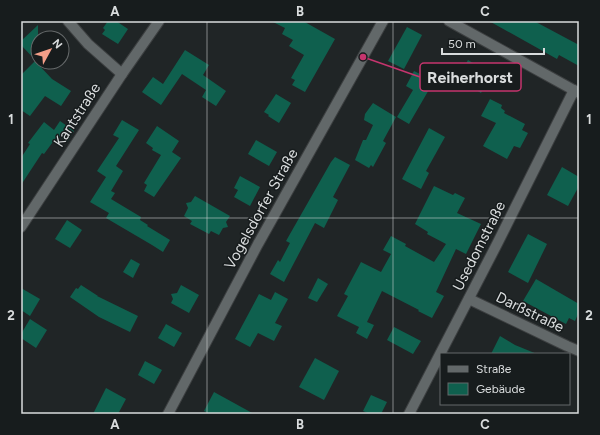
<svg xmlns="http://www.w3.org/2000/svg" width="600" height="435" viewBox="0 0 600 435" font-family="Figtree,sans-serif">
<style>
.building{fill:#0f604e}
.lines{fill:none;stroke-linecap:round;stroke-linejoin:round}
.minor-casing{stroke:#3c3f40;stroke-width:12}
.minor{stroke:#626869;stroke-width:10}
.grid{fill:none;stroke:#d9dcdd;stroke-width:1;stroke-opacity:0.55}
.labels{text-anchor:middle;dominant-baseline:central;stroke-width:3;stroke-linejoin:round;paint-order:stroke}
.street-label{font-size:15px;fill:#d9dcdd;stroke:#171c1d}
.leader{fill:none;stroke:#c5356e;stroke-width:1.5}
.callout-dot{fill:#c5356e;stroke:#171c1d;stroke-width:1.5}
.callout{fill:#171c1d;stroke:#c5356e;stroke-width:1.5}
.callout-label{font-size:16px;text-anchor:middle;font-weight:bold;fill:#d9dcdd}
.neatline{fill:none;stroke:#d9dcdd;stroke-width:1.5}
.grid-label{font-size:13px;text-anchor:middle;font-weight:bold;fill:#d9dcdd}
</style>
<rect width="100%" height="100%" fill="#202526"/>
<g class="building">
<polygon points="108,21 116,21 128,29 118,44 102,34 105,30 103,28"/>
<polygon points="271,21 303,21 335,39 305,92 292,85 295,80 291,78 304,55 289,46 293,40 282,34 285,28"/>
<polygon points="489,21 534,21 579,45 579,66 559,55 557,59"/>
<polygon points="38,25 38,63 21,45 21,41"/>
<polygon points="407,27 422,35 404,69 388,61"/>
<polygon points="185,50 209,65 203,75 226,91 216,106 202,97 206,90 182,74 161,105 142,92 153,77 163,84"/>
<polygon points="468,60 485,70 481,78 487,82 481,93 461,81 459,76"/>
<polygon points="35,61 52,79 71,91 61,106 45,96 30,116 21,110 21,75"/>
<polygon points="414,71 434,81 409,124 397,117 413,90 406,86"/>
<polygon points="276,94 291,103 279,123 268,116 269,115 264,112"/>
<polygon points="490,99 502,105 501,108 505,111 504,113 525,124 522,130 528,133 520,148 514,146 507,159 483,146 496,123 481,116"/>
<polygon points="373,103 396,117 383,141 386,143 373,167 371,165 369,168 355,160 363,140 366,140 373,125 364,120 365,114"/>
<polygon points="122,120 139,130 116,166 123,171 111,191 115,193 111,199 141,217 140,220 148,225 147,226 170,240 163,252 152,245 106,218 109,213 90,202 106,177 97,171 119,138 113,135"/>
<polygon points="60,121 74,131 67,142 58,135 44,154 42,153 21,185 21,158 30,144 28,143 44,122 54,130"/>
<polygon points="157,126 179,141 172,152 181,158 154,197 144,191 147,185 144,183 161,155 152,150 153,148 146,143"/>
<polygon points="429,128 445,137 426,171 429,173 421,189 402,179"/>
<polygon points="256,140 277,152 269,166 248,154"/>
<polygon points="335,157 350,165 333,197 338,200 324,228 315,223 284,282 270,274 278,260 280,262 290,243 286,241 331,162"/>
<polygon points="562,167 579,177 579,186 568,206 547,195"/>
<polygon points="240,176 260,187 250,206 234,197 238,190 234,188"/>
<polygon points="434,186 453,195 455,193 465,198 457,213 481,224 466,254 456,249 436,292 444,296 432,318 418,311 419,310 382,291 367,322 374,325 367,339 356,333 359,327 337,316 348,296 344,294 361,262 381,272 391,254 383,250 391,236 406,244 405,246 434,262 446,244 427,234 428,232 415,224"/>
<polygon points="195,196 230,216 226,222 228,227 223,228 219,235 211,231 209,234 190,224 192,221 184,216 188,208 186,203 191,202"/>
<polygon points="67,220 82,230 70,248 55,239"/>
<polygon points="528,234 547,244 528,283 508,272"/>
<polygon points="131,259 140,264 133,278 123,272"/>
<polygon points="318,278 328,284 317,302 308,298"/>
<polygon points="536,279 579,304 579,312 575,321 569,318 566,324 523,301"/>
<polygon points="81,285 98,296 97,296 138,316 130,332 99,317 70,297 76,288 78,289"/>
<polygon points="181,285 199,295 189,313 171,303 173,299 171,294 177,293"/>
<polygon points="21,288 40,299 30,316 21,310"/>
<polygon points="275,292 288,299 275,323 282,326 274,341 258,333 250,347 235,339 259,294 271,300"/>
<polygon points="30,319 47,330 36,348 21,338 21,334"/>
<polygon points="166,324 182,333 174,347 158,338"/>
<polygon points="394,327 421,341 413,354 387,340"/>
<polygon points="500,336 515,345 537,354 491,354"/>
<polygon points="315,358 339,371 324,400 299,387"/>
<polygon points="145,361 162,370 154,384 138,375"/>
<polygon points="106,388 126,399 118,414 93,414"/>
<polygon points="214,392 254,414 210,414 204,411"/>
<polygon points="371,395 387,402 381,414 370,414 363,411"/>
</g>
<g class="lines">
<defs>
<g id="minor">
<polyline points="68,21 88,44 122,74"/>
<polyline points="449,21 579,93"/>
<polyline points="21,227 122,74 159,21"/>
<polyline points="469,299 567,346 579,351"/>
<polyline points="168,414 258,244 383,21"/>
<polyline points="409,414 497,244 574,90"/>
</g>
</defs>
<use href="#minor" class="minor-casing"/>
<use href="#minor" class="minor"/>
</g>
<path class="grid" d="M207,21V414M393,21V414M21,218H579"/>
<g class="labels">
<g class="street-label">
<text transform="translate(77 115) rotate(-57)">Kantstraße</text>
<text transform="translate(261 209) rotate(-61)">Vogelsdorfer Straße</text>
<text transform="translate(479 246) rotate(-63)">Usedomstraße</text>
<text transform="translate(530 312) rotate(26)">Darßstraße</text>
</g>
</g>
<path class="leader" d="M363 57L420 77"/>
<circle class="callout-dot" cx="363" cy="57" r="4"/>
<rect class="callout" x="420" y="63" width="101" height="28" rx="4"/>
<g class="callout-label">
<text x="470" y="83">Reiherhorst</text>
</g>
<rect width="600" height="435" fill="none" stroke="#171c1d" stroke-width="44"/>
<rect x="440" y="353" width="130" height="52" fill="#171c1d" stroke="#65696a"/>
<rect x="448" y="366" width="20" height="6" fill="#626869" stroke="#65696a"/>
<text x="476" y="373" font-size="12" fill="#d9dcdd">Straße</text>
<rect x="448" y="383" width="20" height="12" fill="#0f604e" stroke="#65696a"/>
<text x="476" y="393" font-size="12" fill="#d9dcdd">Gebäude</text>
<g transform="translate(50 50) rotate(50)"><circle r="19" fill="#171c1d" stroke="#65696a"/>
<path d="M0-3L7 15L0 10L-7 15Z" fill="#f49e88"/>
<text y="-6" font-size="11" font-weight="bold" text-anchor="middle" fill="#d9dcdd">N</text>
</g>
<path d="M442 48v6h102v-6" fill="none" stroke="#d9dcdd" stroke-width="2"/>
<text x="448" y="48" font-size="12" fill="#d9dcdd" stroke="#171c1d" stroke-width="3" paint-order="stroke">50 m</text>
<rect x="22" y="22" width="556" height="391" class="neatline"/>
<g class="grid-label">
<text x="115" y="16">A</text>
<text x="300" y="16">B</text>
<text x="485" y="16">C</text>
<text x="11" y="124">1</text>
<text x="589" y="124">1</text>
<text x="11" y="320">2</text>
<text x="589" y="320">2</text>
<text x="115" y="429">A</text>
<text x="300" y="429">B</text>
<text x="485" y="429">C</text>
</g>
</svg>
